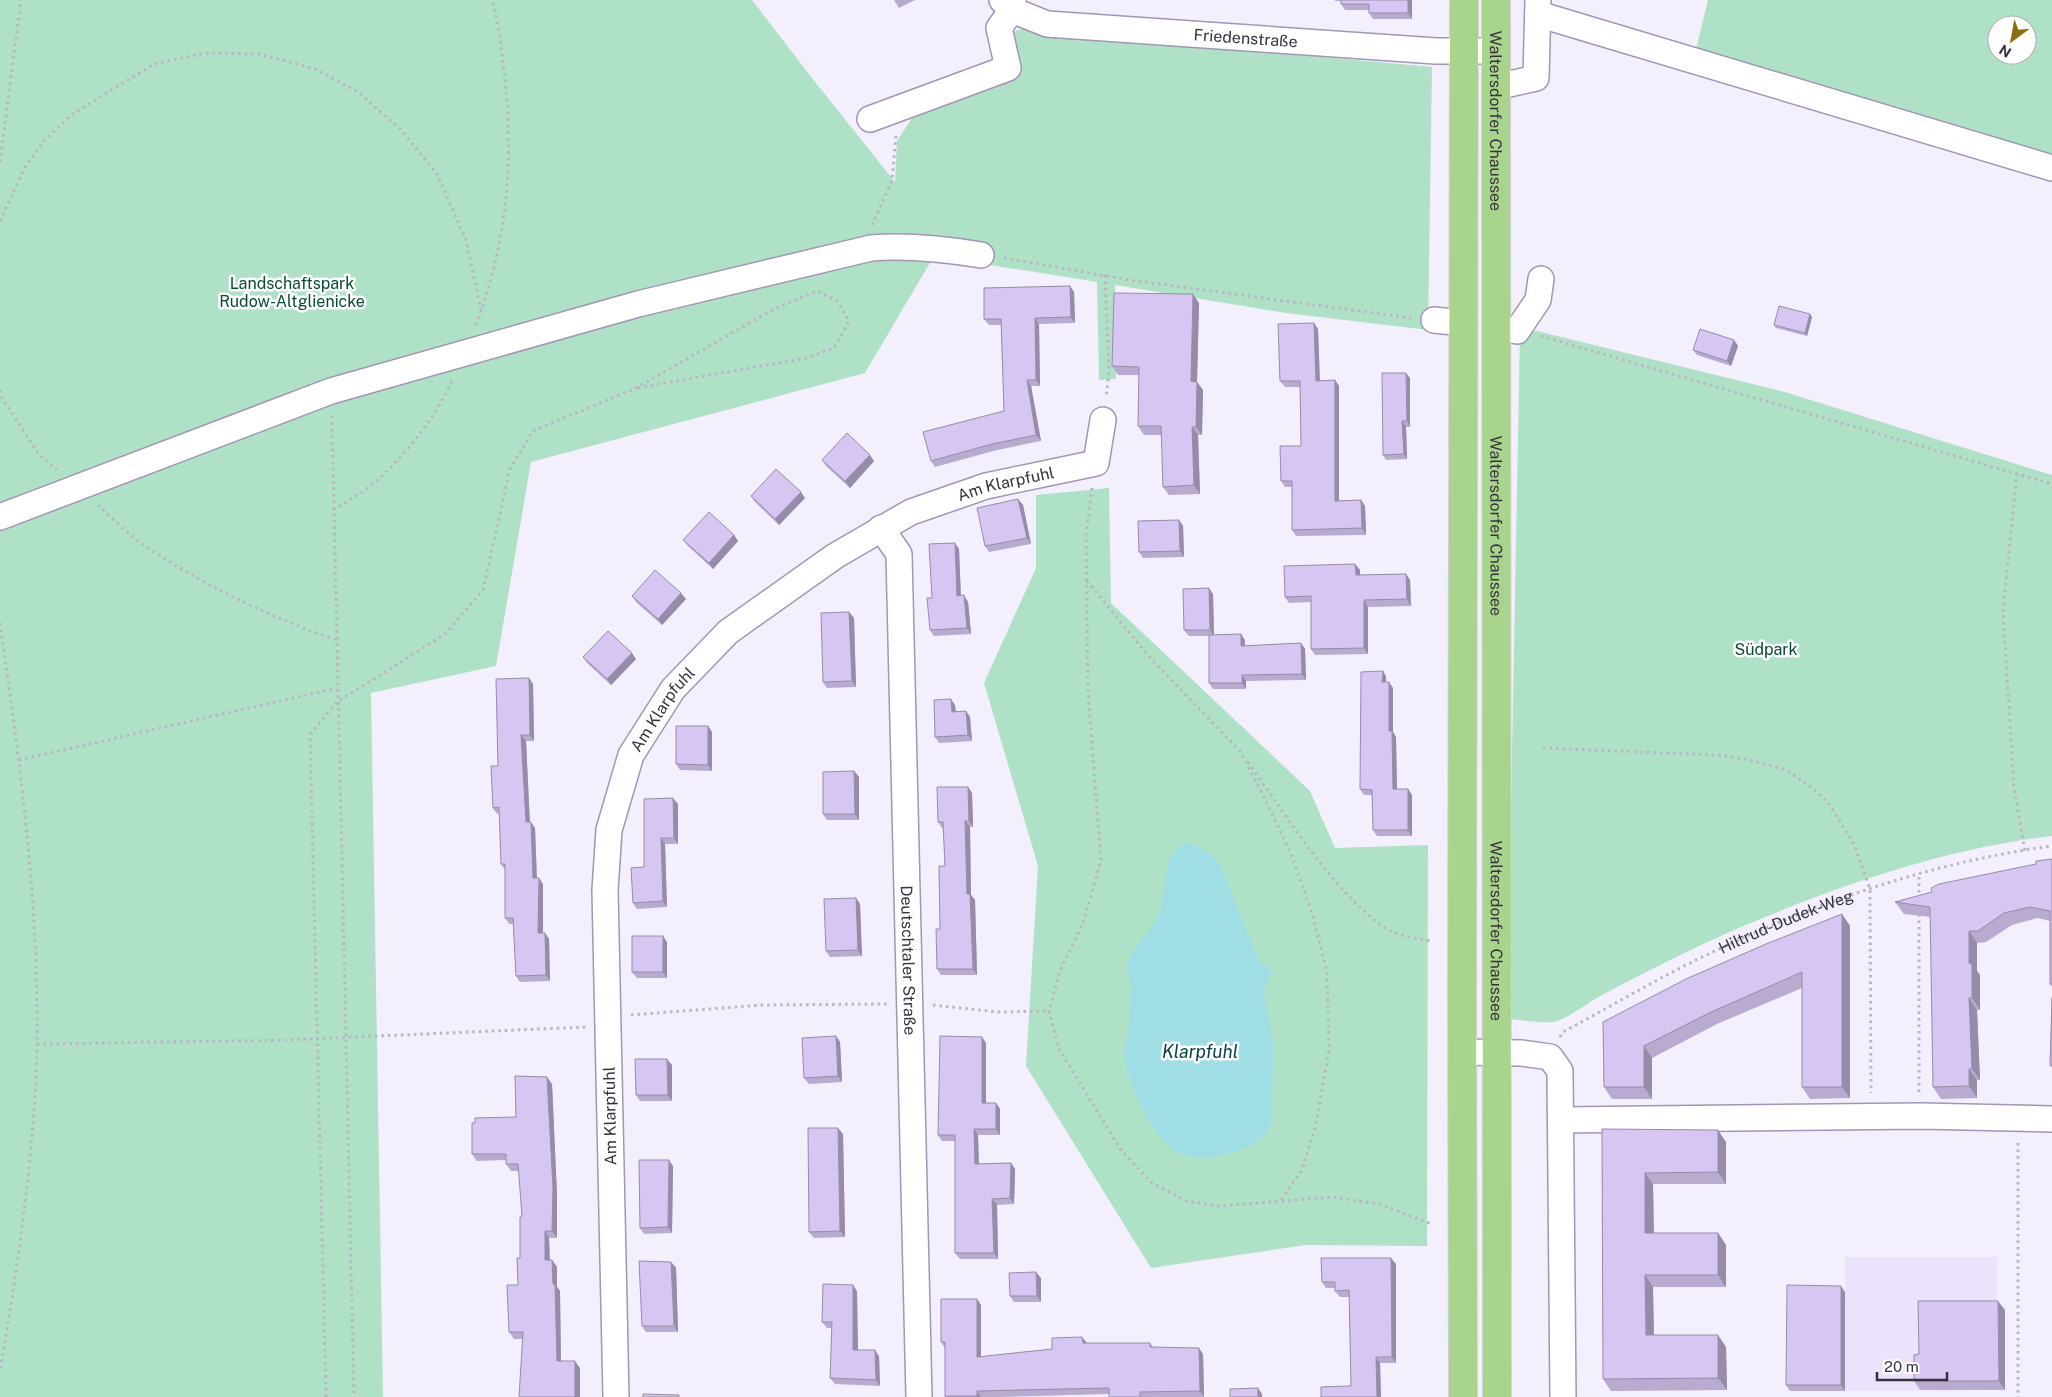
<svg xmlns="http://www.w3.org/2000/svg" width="2052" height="1397" viewBox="0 0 2052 1397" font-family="'Public Sans',sans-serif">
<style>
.built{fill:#ece2fb}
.green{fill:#afe1c7;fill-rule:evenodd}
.water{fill:#a0dee6}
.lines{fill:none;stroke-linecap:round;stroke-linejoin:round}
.minor-casing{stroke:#a295b5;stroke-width:28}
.major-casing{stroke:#d3d2d5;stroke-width:30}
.path{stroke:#bbb5c3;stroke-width:3;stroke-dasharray:2.5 4;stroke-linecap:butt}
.minor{stroke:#fff;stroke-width:25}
.major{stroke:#a9d48b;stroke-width:28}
.wall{fill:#b9aacf}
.shaded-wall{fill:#968ba9}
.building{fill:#d7c6f1;stroke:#968ba9}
.labels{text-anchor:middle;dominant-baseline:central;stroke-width:5;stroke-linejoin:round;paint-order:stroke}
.street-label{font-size:16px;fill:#37313e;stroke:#fff}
.park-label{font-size:16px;fill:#084a32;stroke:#fff}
.water-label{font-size:18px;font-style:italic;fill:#064147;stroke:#fff}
</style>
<rect width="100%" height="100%" fill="#f4effd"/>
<polygon class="built" points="1845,1257 1997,1257 1997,1310 2005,1310 2005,1390 1845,1391"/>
<g class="green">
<polygon points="0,0 752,0 812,78 895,182 897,141 918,109 1014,75 1008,42 1015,31 1027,27 1075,34 1432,67 1428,330 1286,313 1115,285 1116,379 1099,380 1097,282 934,256 865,373 531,462 496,666 371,693 383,1397 0,1397"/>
<path d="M1708,0H2052V157L1695,53ZM1997,25H2027V55H1997Z"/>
<path d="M1520,331H1537L1785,392L2052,475V836C1942,849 1835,887 1734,930C1689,950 1645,972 1602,995C1590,1001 1565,1021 1553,1022C1538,1023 1522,1020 1507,1019Z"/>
<polygon points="1109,488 1111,603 1310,791 1335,848 1428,845 1427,1246 1305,1245 1151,1268 1026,1066 1038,866 984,683 1036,568 1036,495"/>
</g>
<path class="water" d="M1188,842C1203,847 1211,853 1221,867L1256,954L1260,962L1272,971C1272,979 1264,982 1264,991L1273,1040L1272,1123C1265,1140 1252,1146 1235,1152C1220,1157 1194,1160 1179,1153C1154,1141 1127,1083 1124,1056C1124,1048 1127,1038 1128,1030C1130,1016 1131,1002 1131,988C1131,977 1124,971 1129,959C1137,941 1155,928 1161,908C1168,884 1160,854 1188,842Z"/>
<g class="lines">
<defs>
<g id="minor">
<path id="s2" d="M1002,0L1012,10L1047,24L1436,51H1496"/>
<polyline points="1538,14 2052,168"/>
<polyline points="1496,87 1536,78 1538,0"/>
<polyline points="870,119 1008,68 999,28 1012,10 1013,0"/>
<polyline points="1434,320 1463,323"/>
<polyline points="1496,328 1517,331 1538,300 1541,279"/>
<path d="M0,517L331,391L638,304L871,248C908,245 944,249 981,255"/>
<path id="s3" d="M881,528L899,554L919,1397"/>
<polyline points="1462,1052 1521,1053 1550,1057 1560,1071 1563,1397"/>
<polyline points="1562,1120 1921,1116 2052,1119"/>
<path id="s4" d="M616,1397L605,890L609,830L631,755L673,689L728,632L835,556L911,512L986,486L1096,463L1103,420"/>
</g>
<g id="major">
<path id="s5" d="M1496,0L1497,1397"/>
<polyline points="1463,1397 1462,992 1464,0"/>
</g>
</defs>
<use href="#minor" class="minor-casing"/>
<use href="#major" class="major-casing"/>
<g class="path">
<polyline points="0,162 21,0"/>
<polyline points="0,221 25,167 45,140 71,115 154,64 206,53 259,54 315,69 358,92 401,130 437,174 466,240 481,310"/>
<polyline points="872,225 892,181 896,136"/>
<polyline points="1004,258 1130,280 1411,318"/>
<polyline points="1105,275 1109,372 1106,397"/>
<path d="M476,325C507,242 515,158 504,71C501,47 499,23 492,0"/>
<polyline points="1541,336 2052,484"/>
<polyline points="0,390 2,398 38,453 57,470"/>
<polyline points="332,416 354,1397"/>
<polyline points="2017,473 2003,611 2014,788 2025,851"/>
<polyline points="1092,488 1086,533 1088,692 1101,860 1083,923 1060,971 1049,1011 1059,1049 1121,1150 1152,1183 1187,1201 1219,1206 1331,1197 1379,1204 1432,1224"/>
<path d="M98,505C112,518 126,532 141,543C197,582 273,619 337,640"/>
<path d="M333,510C347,501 363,493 375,482C406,455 435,418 452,381"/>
<polyline points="1087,581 1151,659 1240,751 1266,801 1291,854 1312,913 1327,973 1329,1050 1316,1124 1302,1170 1280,1201"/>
<path d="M0,623C20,762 39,903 37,1044C35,1150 18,1266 0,1371"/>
<polyline points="1543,748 1716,755 1746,759 1787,770 1816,791 1829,804 1854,844 1870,889 1871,1093"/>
<polyline points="19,760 337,688"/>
<path d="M1248,762C1286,815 1329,886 1381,925C1395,936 1415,938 1431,941"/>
<polyline points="1919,899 1919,875"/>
<polyline points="933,1005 998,1012 1049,1011"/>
<polyline points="631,1015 762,1005 887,1004"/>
<path id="s1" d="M1560,1037L1563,1032C1604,1010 1645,986 1686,965C1800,908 1925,863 2052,846"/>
<polyline points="37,1044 286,1040 586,1027"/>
<polyline points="1919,1092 1919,913"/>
<polyline points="2018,1143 2018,1397"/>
<polyline points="326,1397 310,734 337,702 444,635 483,590 510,469 533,431 636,388 774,309 817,291 837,301 849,321 834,348 807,358 636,388"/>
</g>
<use href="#minor" class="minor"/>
<use href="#major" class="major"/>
</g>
<g class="wall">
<polygon points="894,0 915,0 899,8"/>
<polygon points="1335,0 1412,0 1412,19 1373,19 1369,13 1369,10 1345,10 1341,4 1341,1 1335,1"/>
<polygon points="1070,286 1074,292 1075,323 1039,324 1040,386 1031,386 1041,441 997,450 935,467 931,461 1004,411 1001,325 989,325 984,319"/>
<polygon points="1199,303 1197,382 1203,390 1202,435 1198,435 1200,494 1169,495 1163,487 1162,435 1144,435 1138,426 1139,375 1118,375 1112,366"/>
<polygon points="1810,314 1812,317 1807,336 1776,328 1774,325"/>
<polygon points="1314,323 1318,329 1320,381 1335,380 1339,386 1339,501 1361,500 1365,506 1366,535 1296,536 1292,530 1292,487 1285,487 1281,481 1301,446 1300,387 1285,387 1280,381"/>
<polygon points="1734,340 1738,346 1731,366 1697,355 1693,350"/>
<polygon points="1410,378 1410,427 1406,427 1407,459 1386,460 1383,455"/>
<polygon points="822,460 874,461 850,488 826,466"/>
<polygon points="751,496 805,498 779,525 755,502"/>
<polygon points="1018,499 1023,505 1031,544 989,552 985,546"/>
<polygon points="1179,520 1183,526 1184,557 1143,558 1139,552"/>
<polygon points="734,535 738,541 713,569 688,546 683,540"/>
<polygon points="959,549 961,596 968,602 971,634 934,636 930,630 932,598"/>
<polygon points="1355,564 1360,570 1360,575 1406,574 1410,580 1411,606 1368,607 1368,654 1315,655 1311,649 1311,602 1289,603 1285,597"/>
<polygon points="1213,594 1214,635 1245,640 1245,646 1301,643 1305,649 1306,680 1246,681 1246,689 1213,689 1209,683 1209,636 1189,636 1184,630"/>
<polygon points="632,596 686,599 662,625 636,602"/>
<polygon points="849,612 854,618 856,687 827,688 823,682"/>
<polygon points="583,657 636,659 611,685 587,663"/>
<polygon points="1386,676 1386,682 1393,688 1393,732 1396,737 1397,789 1408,789 1412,795 1412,836 1377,836 1373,830 1372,795 1364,795 1360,789"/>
<polygon points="529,678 533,684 534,741 526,741 530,822 535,828 537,878 543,884 543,933 549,939 550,981 520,982 516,976 513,924 509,924 505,918 505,870 501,864 499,813 497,814 493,808 498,766"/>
<polygon points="955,705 956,711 966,711 970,717 972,741 939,743 935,737"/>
<polygon points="708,726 712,732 712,771 680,770 676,764"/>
<polygon points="854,771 859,777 859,820 827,820 823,814"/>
<polygon points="968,787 972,793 973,827 970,827 971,895 975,900 977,975 941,975 937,969 945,866 943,828 942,828 938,822"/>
<polygon points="678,804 678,844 665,844 667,907 637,909 633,903 644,867"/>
<polygon points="2052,859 2052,987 2050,984 2050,921 2038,918 2012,925 1986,942 1977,943 1977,971 1980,975 1980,1010 1977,1010 1980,1080 1977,1080 1977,1098 1941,1099 1933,1087 1931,917 1904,914 1895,902 2036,864"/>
<polygon points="856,898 860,904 862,956 830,957 826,951"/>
<polygon points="1842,914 1850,926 1850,1098 1810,1099 1802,1087 1802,988 1717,1024 1652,1058 1652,1099 1612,1099 1604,1087 1603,1022"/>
<polygon points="667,942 667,978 637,978 632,972"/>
<polygon points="836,1036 840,1042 842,1082 809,1084 804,1078"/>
<polygon points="986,1043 986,1103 996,1103 1000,1109 1000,1135 978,1135 979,1164 1011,1163 1015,1169 1014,1204 997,1205 998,1259 960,1259 955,1253 955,1141 942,1141 938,1135"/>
<polygon points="672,1065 672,1101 640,1101 636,1095"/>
<polygon points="552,1084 557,1195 557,1238 549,1238 550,1260 552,1260 557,1267 557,1287 560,1291 561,1361 580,1368 580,1397 522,1339 514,1339 509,1332 518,1285 520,1258 522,1216 519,1171 511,1171 506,1164 506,1160 477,1161 472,1154 516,1117"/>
<polygon points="1602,1129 1726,1142 1726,1184 1653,1184 1654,1233 1718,1233 1726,1245 1726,1287 1653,1287 1654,1335 1726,1347 1727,1390 1611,1391 1603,1379"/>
<polygon points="843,1134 845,1237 814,1238 809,1232"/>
<polygon points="673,1166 672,1233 644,1234 640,1228"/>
<polygon points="671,1262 676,1268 678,1332 646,1332 642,1326"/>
<polygon points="1396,1264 1396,1363 1380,1363 1381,1397 1351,1386 1349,1297 1340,1297 1335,1291 1335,1288 1326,1288 1322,1282"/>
<polygon points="1041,1278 1041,1302 1014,1302 1010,1296"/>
<polygon points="857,1291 858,1350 879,1356 880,1386 835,1384 830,1378 832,1328 827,1328 822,1322"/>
<polygon points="1845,1292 1845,1391 1790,1391 1786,1385"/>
<polygon points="977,1299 981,1305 981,1357 1052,1349 1087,1343 1150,1343 1154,1348 1203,1354 1204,1397 1109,1397 1109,1394 997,1397 945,1397 945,1348 941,1342"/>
<polygon points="2005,1310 2005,1390 1920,1390 1914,1381 1919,1354"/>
</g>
<g class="shaded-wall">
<polygon points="1408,0 1412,0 1412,19 1408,13"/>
<polygon points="1070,286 1074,292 1075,323 1071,317"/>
<polygon points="1193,294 1199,303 1197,382 1203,390 1202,435 1196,427 1191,381"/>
<polygon points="1810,314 1812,317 1807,336 1805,333"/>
<polygon points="1035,318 1039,324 1040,386 1036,380"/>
<polygon points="1314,323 1318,329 1320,387 1316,381"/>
<polygon points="1734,340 1738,346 1731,366 1727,361"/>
<polygon points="1406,373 1410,378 1410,427 1407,421"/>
<polygon points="1027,380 1031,386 1041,441 1036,435"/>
<polygon points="1335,380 1339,386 1339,507 1335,501"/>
<polygon points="1402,421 1406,427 1407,459 1404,454"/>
<polygon points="1192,427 1198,435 1200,494 1194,485"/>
<polygon points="870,455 874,461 850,488 845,481"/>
<polygon points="801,492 805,498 779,525 775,519"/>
<polygon points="1018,499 1023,505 1031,544 1027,538"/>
<polygon points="1361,500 1365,506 1366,535 1362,528"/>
<polygon points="1179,520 1183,526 1184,557 1180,551"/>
<polygon points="734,535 738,541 713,569 709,563"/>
<polygon points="955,543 959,549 961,602 957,596"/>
<polygon points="1355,564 1360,570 1360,581 1356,575"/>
<polygon points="1406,574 1410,580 1411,606 1407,599"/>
<polygon points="1209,588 1213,594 1214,636 1210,630"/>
<polygon points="681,593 686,599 662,625 658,619"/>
<polygon points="964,595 968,602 971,634 967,628"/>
<polygon points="1364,600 1368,607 1368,654 1364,648"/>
<polygon points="849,612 854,618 856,687 852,681"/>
<polygon points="1241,634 1245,640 1245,652 1241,646"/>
<polygon points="1301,643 1305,649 1306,680 1302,674"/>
<polygon points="632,653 636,659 611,685 607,679"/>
<polygon points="1383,671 1386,676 1386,687 1382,682"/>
<polygon points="1242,675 1246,681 1246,689 1242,683"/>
<polygon points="529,678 533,684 534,741 530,735"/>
<polygon points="1389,682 1393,688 1393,732 1396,737 1397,794 1393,789 1389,731"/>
<polygon points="951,699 955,705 956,718 952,712"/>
<polygon points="966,711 970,717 972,741 968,735"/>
<polygon points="708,726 712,732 712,771 708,765"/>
<polygon points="521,735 526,741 530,828 526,822"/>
<polygon points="854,771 859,777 859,820 855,814"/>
<polygon points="968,787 972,793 973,827 969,821"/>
<polygon points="1408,789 1412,795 1412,836 1408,830"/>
<polygon points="673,798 678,804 678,844 674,838"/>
<polygon points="965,821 970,827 971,895 975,900 977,975 973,969 967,894"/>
<polygon points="531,822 535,828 537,884 533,878"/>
<polygon points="661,838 665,844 667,907 663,901"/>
<polygon points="539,878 543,884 543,939 538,933"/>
<polygon points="856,898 860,904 862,956 858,950"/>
<polygon points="1842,914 1850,926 1850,1098 1842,1087"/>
<polygon points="1969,931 1977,943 1977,971 1980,975 1980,1010 1972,998 1969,963"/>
<polygon points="545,933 549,939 550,981 546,975"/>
<polygon points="663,936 667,942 667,978 663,972"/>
<polygon points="1969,998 1977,1010 1980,1080 1972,1069"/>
<polygon points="836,1036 840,1042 842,1082 838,1076"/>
<polygon points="982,1037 986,1043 986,1109 982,1103"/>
<polygon points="1644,1046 1652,1058 1652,1099 1644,1087"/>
<polygon points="667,1059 672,1065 672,1101 668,1095"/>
<polygon points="1969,1069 1977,1080 1977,1098 1969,1086"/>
<polygon points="547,1077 552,1084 557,1195 557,1238 552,1231"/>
<polygon points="996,1103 1000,1109 1000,1135 996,1129"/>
<polygon points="838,1128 843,1134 845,1237 840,1231"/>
<polygon points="974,1129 978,1135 979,1170 975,1164"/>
<polygon points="1718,1130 1726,1142 1726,1184 1718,1172"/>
<polygon points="669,1160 673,1166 672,1233 668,1227"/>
<polygon points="1011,1163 1015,1169 1014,1204 1010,1198"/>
<polygon points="1645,1173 1653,1184 1654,1245 1645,1233"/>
<polygon points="992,1199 997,1205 998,1259 994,1253"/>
<polygon points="545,1231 549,1238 550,1267 545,1260"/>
<polygon points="1718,1233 1726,1245 1726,1287 1718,1275"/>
<polygon points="1391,1258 1396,1264 1396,1363 1392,1357"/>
<polygon points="552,1260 557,1267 557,1287 560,1291 561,1368 557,1361"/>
<polygon points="671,1262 676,1268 678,1332 674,1326"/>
<polygon points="1036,1272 1041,1278 1041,1302 1037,1296"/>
<polygon points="1645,1275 1653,1287 1654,1347 1646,1335"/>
<polygon points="853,1285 857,1291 858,1356 853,1350"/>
<polygon points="1841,1286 1845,1292 1845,1391 1841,1385"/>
<polygon points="977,1299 981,1305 981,1363 977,1357"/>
<polygon points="1998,1301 2005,1310 2005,1390 1999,1381"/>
<polygon points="1718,1335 1726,1347 1727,1390 1718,1378"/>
<polygon points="1082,1337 1087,1343 1083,1343"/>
<polygon points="1199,1348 1203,1354 1204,1397 1200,1391"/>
<polygon points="875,1350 879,1356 880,1386 876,1380"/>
<polygon points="1376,1357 1380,1363 1381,1397 1377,1397"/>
<polygon points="575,1361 580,1368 580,1397 575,1397"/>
<polygon points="1258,1388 1262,1394 1262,1397 1258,1397"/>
<polygon points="977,1391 981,1397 977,1397"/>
</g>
<g class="building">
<polygon points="1341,0 1408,0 1408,13 1369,13 1369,4 1341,4"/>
<polygon points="1070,286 1071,317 1035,318 1036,380 1027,380 1036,435 992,444 931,461 923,432 1004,411 1001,319 984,319 984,288"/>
<polygon points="1114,293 1193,294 1191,381 1197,382 1196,427 1192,427 1194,485 1163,487 1161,426 1138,426 1139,367 1112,366"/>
<polygon points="1779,306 1810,314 1805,333 1774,325"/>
<polygon points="1314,323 1316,381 1335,380 1335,501 1361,500 1362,528 1292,530 1292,481 1281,481 1280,446 1301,446 1300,381 1280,381 1278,324"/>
<polygon points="1700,329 1734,340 1727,361 1693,350"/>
<polygon points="1382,373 1406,373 1407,421 1402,421 1404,454 1383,455"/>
<polygon points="847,433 870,455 845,481 822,460"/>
<polygon points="776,469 801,492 775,519 751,496"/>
<polygon points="1018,499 1027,538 985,546 977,508"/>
<polygon points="709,512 734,535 709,563 683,540"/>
<polygon points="1179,520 1180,551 1139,552 1138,521"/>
<polygon points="955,543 957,596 964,595 967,628 930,630 927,598 932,598 929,544"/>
<polygon points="1355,564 1356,575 1406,574 1407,599 1364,600 1364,648 1311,649 1311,596 1285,597 1284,566"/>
<polygon points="655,570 681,593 658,619 632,596"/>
<polygon points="1209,588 1210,630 1184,630 1183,589"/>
<polygon points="849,612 852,681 823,682 821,613"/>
<polygon points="608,631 632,653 607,679 583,657"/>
<polygon points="1241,634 1241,646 1301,643 1302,674 1242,675 1242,683 1209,683 1209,635"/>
<polygon points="1383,671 1382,682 1389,682 1389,731 1392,731 1393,789 1408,789 1408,830 1373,830 1372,790 1360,789 1361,672"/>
<polygon points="529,678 530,735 521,735 526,822 531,822 533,878 539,878 538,933 545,933 546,975 516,976 513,918 505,918 505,864 501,864 499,807 493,808 491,766 498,766 496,679"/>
<polygon points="951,699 952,712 966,711 968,735 935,737 934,700"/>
<polygon points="676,726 708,726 708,765 676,764"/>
<polygon points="854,771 855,814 823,814 823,772"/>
<polygon points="937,787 968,787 969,821 965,821 967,894 970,894 973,969 937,969 936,929 940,929 939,866 945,866 943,822 938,822"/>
<polygon points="673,798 674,838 661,838 663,901 633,903 631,868 644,867 644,799"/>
<polygon points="2052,859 2052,984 2050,984 2050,911 2030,907 2004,913 1978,931 1969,931 1969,963 1972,964 1972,998 1969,998 1972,1069 1969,1069 1969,1086 1933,1087 1930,907 1895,902 1932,892 1931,888 1939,884 2036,864 2036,861"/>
<polygon points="856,898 858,950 826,951 824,899"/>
<polygon points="1842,914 1842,1087 1802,1087 1802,972 1709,1013 1644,1046 1644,1087 1604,1087 1603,1022 1686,979 1766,944"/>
<rect x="632" y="936" width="31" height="36"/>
<polygon points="2052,998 2052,1066 2050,1066"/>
<polygon points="836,1036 838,1076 804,1078 802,1038"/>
<polygon points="940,1036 982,1037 982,1103 996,1103 996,1129 974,1129 975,1164 1011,1163 1010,1198 992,1199 994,1253 955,1253 955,1135 938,1135"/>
<polygon points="635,1059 667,1059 668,1095 636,1095"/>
<polygon points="515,1076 547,1077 553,1188 552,1231 545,1231 545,1260 552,1260 553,1284 555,1284 557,1361 575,1361 575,1397 519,1397 523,1332 509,1332 507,1285 518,1285 517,1258 520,1258 520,1217 522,1216 518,1164 506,1164 506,1154 472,1154 472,1123 475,1123 475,1118 516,1117"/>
<polygon points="808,1128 838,1128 840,1231 809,1232"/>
<polygon points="1602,1129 1718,1130 1718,1172 1645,1173 1645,1233 1718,1233 1718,1275 1645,1275 1646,1335 1718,1335 1718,1378 1603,1379"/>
<polygon points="639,1160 669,1160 668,1227 640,1228"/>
<polygon points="1321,1258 1391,1258 1392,1357 1376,1357 1377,1397 1321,1397 1321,1387 1351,1386 1349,1290 1335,1291 1335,1282 1322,1282"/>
<polygon points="639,1261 671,1262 674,1326 642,1326"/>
<polygon points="1036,1272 1037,1296 1010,1296 1009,1273"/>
<polygon points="823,1284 853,1285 853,1350 875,1350 876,1380 830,1378 832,1322 822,1322"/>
<polygon points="1787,1285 1841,1286 1841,1385 1786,1385"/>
<polygon points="941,1299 977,1299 977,1357 1052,1349 1052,1338 1082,1337 1083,1343 1150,1343 1150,1347 1199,1348 1200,1391 1140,1392 1140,1397 1109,1397 1109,1388 977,1391 977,1396 945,1396 945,1342 941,1342"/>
<polygon points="1918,1301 1998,1301 1999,1381 1914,1381 1914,1355 1919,1354"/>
<polygon points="1258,1388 1258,1397 1230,1397 1230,1389"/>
<polygon points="643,1394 679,1395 679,1397 643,1397"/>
</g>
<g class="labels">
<g class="street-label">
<text stroke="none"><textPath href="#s2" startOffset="251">Friedenstraße</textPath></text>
<text stroke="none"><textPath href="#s5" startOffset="121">Waltersdorfer Chaussee</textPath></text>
<text stroke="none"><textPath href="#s4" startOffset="1121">Am Klarpfuhl</textPath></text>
<text stroke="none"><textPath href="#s5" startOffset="526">Waltersdorfer Chaussee</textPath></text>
<text stroke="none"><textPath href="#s4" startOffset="701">Am Klarpfuhl</textPath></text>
<text stroke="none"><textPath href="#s1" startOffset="255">Hiltrud-Dudek-Weg</textPath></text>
<text stroke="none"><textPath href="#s5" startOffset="931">Waltersdorfer Chaussee</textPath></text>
<text stroke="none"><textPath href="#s3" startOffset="438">Deutschtaler Straße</textPath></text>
<text transform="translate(610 1116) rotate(-91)">Am Klarpfuhl</text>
</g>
<g class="park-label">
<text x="292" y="283">Landschaftspark<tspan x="292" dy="18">Rudow-Altglienicke</tspan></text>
<text x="1766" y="649">Südpark</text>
</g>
<g class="water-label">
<text x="1200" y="1051">Klarpfuhl</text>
</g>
</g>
<g transform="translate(2012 40) rotate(212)"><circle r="24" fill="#ffffff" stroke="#afadb2"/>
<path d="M0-4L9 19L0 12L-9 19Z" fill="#8d6c0f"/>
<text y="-8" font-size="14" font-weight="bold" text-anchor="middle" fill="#37313e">N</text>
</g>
<path d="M1877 1372v8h70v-8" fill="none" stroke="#37313e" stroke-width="2.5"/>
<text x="1884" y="1372" font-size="15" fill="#37313e" stroke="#ffffff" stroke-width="4" paint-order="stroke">20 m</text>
</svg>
